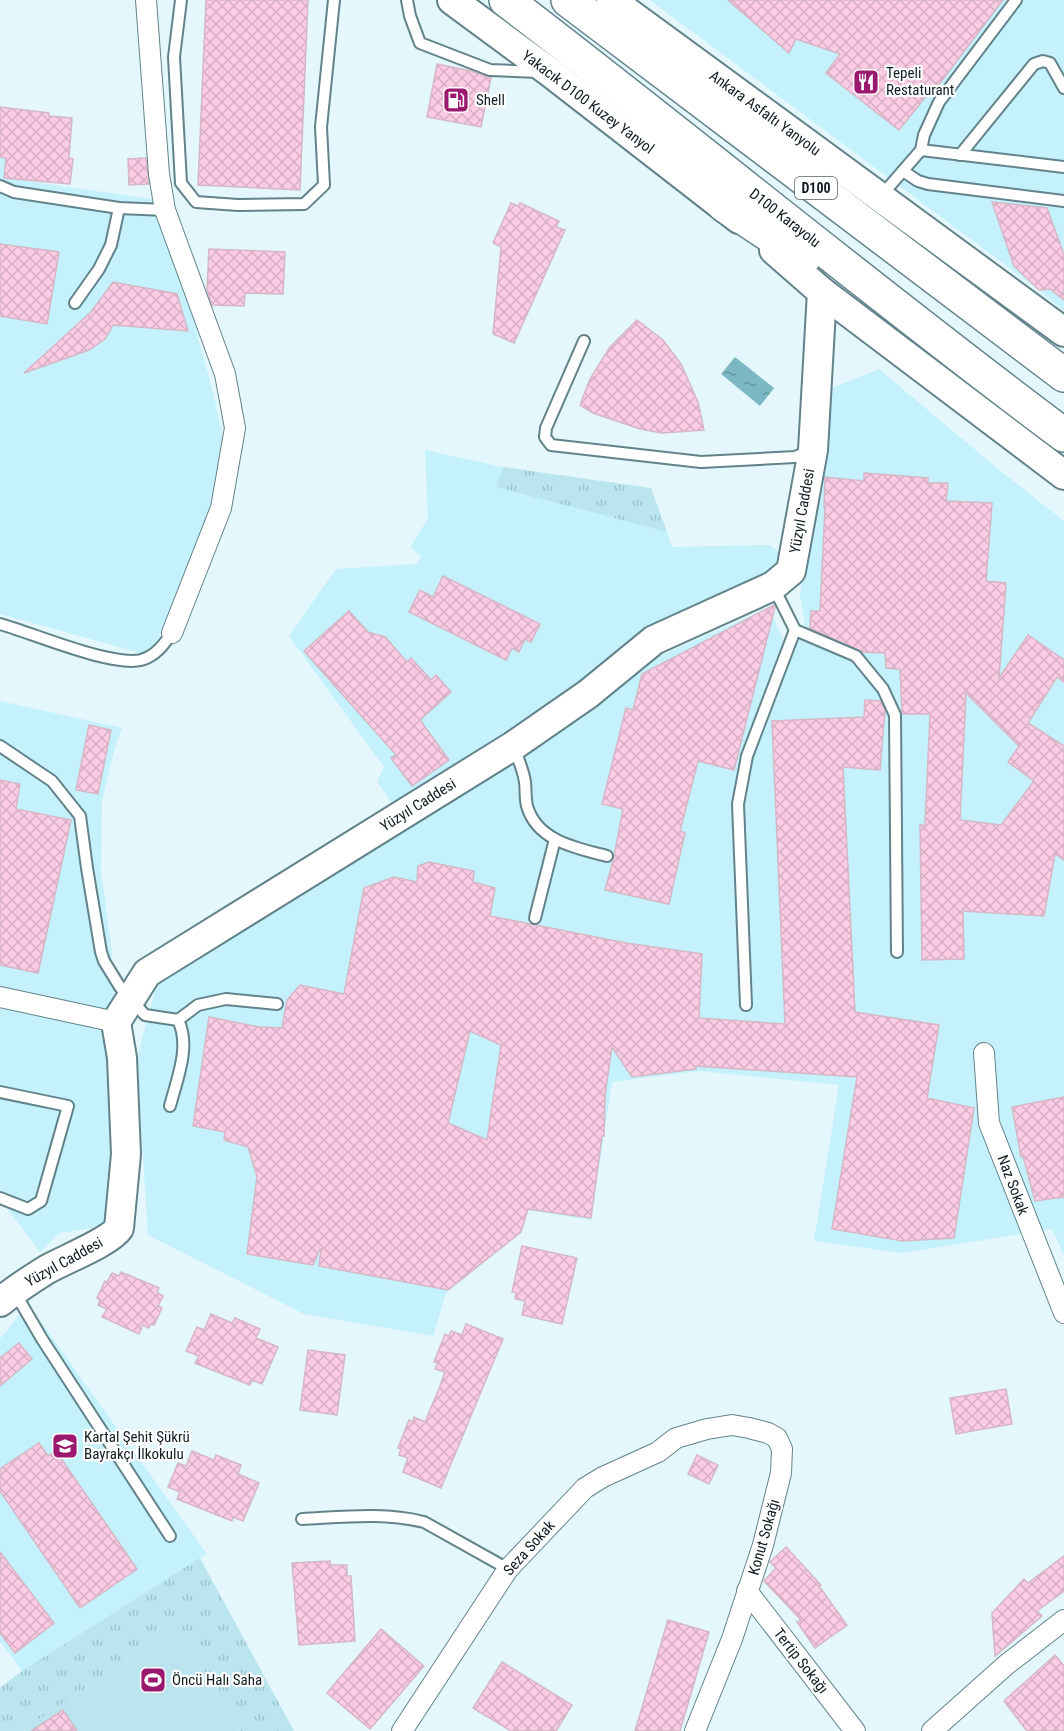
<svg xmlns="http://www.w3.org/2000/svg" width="1064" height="1731" viewBox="0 0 1064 1731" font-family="'Roboto Condensed',sans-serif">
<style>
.built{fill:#c4f1fb}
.grass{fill:url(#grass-tufts)}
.garden{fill:#bae4ee}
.water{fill:url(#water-ripples)}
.building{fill:url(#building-cross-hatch);stroke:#d5b8c6;stroke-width:1.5;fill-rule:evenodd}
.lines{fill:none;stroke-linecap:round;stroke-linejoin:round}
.lane-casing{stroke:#63838b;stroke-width:14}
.street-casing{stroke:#63838b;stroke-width:22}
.secondary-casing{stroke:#63838b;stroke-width:32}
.highway-casing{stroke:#63838b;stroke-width:36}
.lane{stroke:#fff;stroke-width:10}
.street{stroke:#fff;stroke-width:20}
.secondary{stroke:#fff;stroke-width:28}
.highway{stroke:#fff;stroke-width:33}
.labels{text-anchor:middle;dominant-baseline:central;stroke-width:4.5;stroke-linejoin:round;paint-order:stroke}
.shield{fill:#fff;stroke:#586163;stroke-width:1.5}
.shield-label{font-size:14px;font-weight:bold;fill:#101d20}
.poi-label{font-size:15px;fill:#101d20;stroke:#fff;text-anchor:start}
.street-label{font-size:15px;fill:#101d20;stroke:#fff}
</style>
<defs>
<pattern id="grass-tufts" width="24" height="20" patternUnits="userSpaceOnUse" patternTransform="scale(1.5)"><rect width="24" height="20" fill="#bae4ee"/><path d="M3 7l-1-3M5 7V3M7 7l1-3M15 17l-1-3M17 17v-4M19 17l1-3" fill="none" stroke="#9fc3cc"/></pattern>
<pattern id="water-ripples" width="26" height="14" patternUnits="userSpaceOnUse" patternTransform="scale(1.5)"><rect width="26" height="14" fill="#7cb7c4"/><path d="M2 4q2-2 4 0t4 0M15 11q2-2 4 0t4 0" fill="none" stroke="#64949f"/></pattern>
<pattern id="building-cross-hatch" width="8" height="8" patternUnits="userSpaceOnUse" patternTransform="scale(1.5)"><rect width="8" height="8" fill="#fccbe4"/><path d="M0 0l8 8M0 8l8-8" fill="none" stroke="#d7aec3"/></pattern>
</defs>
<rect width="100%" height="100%" fill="#e3f7fc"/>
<g class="built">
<polygon points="650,0 1064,0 1064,311 1039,290"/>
<polygon points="0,157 6,158 4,178 159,200 187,297 214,396 222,434 222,466 209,513 157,642 141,653 0,614"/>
<polygon points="879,369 998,469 1064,521 1064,1255 1052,1229 902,1253 814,1241 839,1085 700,1071 612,1082 591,1220 527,1210 520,1233 446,1293 433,1336 304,1314 148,1235 137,1059 156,986 557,735 639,665 769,608 785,644 810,635 806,629 800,596 827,390"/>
<polygon points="425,450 503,467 497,487 667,532 672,547 770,545 780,553 774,565 746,591 651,629 610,658 547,710 394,806 377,782 384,767 289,636 336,569 417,564 421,557 411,547 428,518"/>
<polygon points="0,701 122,728 115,747 102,800 101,870 112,953 117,1051 115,1216 104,1226 59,1233 40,1252 0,1199"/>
<polygon points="28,1304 207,1554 22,1671 0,1641 0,1339"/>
</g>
<g class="grass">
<polygon points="503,467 651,488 667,532 496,487"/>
<polygon points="200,1558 294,1731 240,1731 174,1630 22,1731 0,1731 0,1688 22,1671"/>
</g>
<polygon class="garden" points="174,1630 240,1731 22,1731"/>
<polygon class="water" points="735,357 774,388 760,406 721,374"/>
<g class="building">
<polygon points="206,0 308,0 300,190 198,185"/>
<polygon points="728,0 1003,0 934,91 931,90 899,130 826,73 840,54 796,39 789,53"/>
<polygon points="437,64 471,71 491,78 481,127 427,117"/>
<polygon points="0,107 49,113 49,116 72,118 69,158 73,159 70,184 4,178 6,158 0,157"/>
<polygon points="146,158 149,184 129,185 128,159"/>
<polygon points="992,202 1047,208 1064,255 1064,300 1050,289 1039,290 1014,266"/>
<polygon points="511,203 518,206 520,203 559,221 556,227 565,230 514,343 493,334 501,247 493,243"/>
<polygon points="0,244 59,252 47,324 0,316"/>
<polygon points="209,249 285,252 283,294 245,293 244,306 212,305 207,290"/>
<polygon points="113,282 177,294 188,331 113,325 105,339 89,350 24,373 91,312"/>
<polygon points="637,320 663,340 681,364 698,402 704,430 662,433 640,429 593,413 580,405 590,379 610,347"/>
<path d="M864,473L928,478V483H948L946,501L992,503L986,581L1006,583L999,678L1028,635L1064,660V682L1057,677L1028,723L1064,746V860L1055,854L1044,916L963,911L964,959L922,960L920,825H925L930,714H902L900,669L886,668L885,653L862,652L810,628L811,611H820L825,508H824L825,477L864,481ZM966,693L1019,746L1008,762L1034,781L1001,825L960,820Z"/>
<polygon points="443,576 540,624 531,642 525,639 519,652 512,648 506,660 409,612 420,590 433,597"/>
<polygon points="774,605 775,607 734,770 698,761 680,831 685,833 669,904 605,890 614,857 623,809 602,804 626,708 633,710 642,674"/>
<polygon points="349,611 368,632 385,637 407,662 411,658 431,680 436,675 451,692 420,720 449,760 412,786 391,758 396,755 304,651"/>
<path d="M865,700L880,701L885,710L880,770L843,767L855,1012L939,1025L927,1098L974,1108L954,1238L903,1241L832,1229L857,1077L696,1066V1069L632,1077L612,1047L605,1095L604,1136H602L591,1218L528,1209L521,1232L448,1290L319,1266L321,1249H320L313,1265L247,1254L257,1177L248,1147L224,1140L225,1132L193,1126L209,1017L259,1027L282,1028L287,1000L300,985L344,994L364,888L394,877L417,882L418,866L429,862L474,871L473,882L495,888L490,916L626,943L702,954L699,1018L785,1024L772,721L864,717ZM470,1031L501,1045L487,1140L448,1123Z"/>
<polygon points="89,725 111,730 98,794 76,790"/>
<polygon points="0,780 20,784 16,809 71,820 38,973 0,965"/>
<polygon points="1064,1097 1064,1197 1035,1201 1023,1156 1021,1157 1012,1107"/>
<polygon points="522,1246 577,1258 562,1324 522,1315 525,1301 515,1299 516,1293 512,1292"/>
<polygon points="121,1272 159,1288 157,1292 163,1296 158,1306 162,1308 154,1325 151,1324 149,1328 143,1325 139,1334 102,1317 107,1309 98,1305 100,1300 97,1298 105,1281 107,1282 112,1273 119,1276"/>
<polygon points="211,1314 232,1323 235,1318 260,1329 256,1338 278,1347 262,1384 252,1380 250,1385 195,1363 199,1356 186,1351 197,1327 204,1330"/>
<polygon points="466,1324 503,1339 441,1488 403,1472 408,1458 399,1455 401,1449 398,1448 409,1420 413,1422 414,1417 425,1422 440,1386 445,1372 435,1369 438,1363 434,1362 445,1334 449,1336 451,1331 462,1335"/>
<polygon points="19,1343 32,1359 0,1386 0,1358"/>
<polygon points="308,1350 345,1355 337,1415 300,1410"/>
<polygon points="1006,1389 1012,1424 956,1434 950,1398"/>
<polygon points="39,1443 48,1456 56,1451 137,1569 80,1608 0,1491 0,1469"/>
<polygon points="192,1451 214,1460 216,1455 241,1465 238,1474 259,1483 243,1521 233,1517 232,1521 177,1499 180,1492 168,1487 178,1463 186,1466"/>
<polygon points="697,1455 718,1465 709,1484 688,1474"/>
<polygon points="786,1547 821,1585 819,1586 847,1625 815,1648 797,1622 801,1620 764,1581 776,1568 770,1562"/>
<polygon points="0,1552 54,1623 15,1653 0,1633"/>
<polygon points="1064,1556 1064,1591 1037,1611 1042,1616 995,1656 992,1613 1024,1579 1028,1583"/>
<polygon points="330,1561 330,1565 347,1565 347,1576 351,1576 355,1641 299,1645 292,1563"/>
<polygon points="668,1620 709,1632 680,1731 635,1731"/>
<polygon points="381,1629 424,1666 370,1729 327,1693"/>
<polygon points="1055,1655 1064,1666 1064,1731 1027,1731 1004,1701"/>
<polygon points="502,1662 572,1705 556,1731 511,1731 473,1708"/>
<polygon points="63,1710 77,1731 31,1731"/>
</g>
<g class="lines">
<defs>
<g id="lane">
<polyline points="181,0 174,57 181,183 196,202 238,205 304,204 324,185 321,127 334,0"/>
<polyline points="407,0 410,16 420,43 490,70 538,72"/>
<polyline points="921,150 1064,167"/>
<polyline points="960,155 1034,64 1043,61 1050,63 1064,88"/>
<polyline points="903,171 918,181 928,184 1064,201"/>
<polyline points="0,186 14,192 119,208 165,210"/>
<polyline points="881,196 921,150 924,135 939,102 1016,0"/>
<polyline points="75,303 99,269 111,245 119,208"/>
<polyline points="584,341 546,428 545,437 551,445 701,462 795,457 810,451"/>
<polyline points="773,586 795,630 856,656 883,689 895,715 897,952"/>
<path d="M0,624C33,633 111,667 141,660C156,656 164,644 172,633"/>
<path d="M0,746L52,781L80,816L87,868L101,952L104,961L120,987L145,1015L178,1020C191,1046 177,1079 170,1106"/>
<path d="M513,746C518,758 523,769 525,782C526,790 525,798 527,806C537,841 576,848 607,856"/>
<polyline points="535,918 555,839"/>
<polyline points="746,1005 738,804 747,756 795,630"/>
<polyline points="178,1020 198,1005 226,999 277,1004"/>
<polyline points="0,1092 68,1106 41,1201 28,1209 0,1198"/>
<polyline points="14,1291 42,1339 170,1536"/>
<path d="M302,1519C343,1517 384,1512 424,1522L508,1569"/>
</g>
<g id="street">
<polyline points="146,0 159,174 165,210 225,374 235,428 221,508 172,633"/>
<polyline points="0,997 116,1022"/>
<polyline points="984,1053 989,1123 1064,1313"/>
<polyline points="747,1591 855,1731"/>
<polyline points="402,1731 508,1569 585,1488 603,1477 658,1452 676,1438 707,1429 732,1425 749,1428 768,1433 777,1438 782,1449 781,1473 763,1545 732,1639 695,1731"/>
<polyline points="932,1731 1006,1665 1064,1620"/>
</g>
<g id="secondary">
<polyline points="452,0 551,73 739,219"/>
<polyline points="611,0 1064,332"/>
<polyline points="774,250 822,292 1064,475"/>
<path d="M0,1302C15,1290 30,1280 46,1270C63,1260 110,1242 119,1228L126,1154L122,1058L116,1022L147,973L513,746L588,694L654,640L773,586L791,571L813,450L822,292"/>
</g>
<g id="highway">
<path d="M506,0C693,143 875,294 1064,435"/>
<polyline points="568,0 1064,375"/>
<polyline points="724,205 804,258"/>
</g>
</defs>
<use href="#lane" class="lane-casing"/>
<use href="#street" class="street-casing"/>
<use href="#secondary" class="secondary-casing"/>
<use href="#highway" class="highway-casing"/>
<use href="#lane" class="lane"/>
<use href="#street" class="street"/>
<use href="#secondary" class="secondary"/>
<use href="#highway" class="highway"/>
</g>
<defs>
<symbol id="restaurant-square" viewBox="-11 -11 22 22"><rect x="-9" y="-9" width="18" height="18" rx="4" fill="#9a196e" stroke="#fff"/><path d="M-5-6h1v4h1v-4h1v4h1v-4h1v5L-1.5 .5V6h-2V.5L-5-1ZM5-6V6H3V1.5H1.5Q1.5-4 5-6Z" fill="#fff"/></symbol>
<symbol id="fuel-square" viewBox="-11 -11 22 22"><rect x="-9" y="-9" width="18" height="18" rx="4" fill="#9a196e" stroke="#fff"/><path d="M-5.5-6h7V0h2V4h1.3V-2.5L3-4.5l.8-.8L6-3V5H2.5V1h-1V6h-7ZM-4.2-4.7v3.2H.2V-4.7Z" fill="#fff"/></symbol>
<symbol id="school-square" viewBox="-11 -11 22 22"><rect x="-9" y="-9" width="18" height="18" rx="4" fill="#9a196e" stroke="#fff"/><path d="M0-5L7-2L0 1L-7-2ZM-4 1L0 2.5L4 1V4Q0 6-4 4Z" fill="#fff"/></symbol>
<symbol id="stadium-square" viewBox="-11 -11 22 22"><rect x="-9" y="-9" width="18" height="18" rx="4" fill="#9a196e" stroke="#fff"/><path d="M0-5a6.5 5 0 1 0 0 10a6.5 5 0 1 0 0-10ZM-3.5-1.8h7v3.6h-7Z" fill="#fff"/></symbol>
</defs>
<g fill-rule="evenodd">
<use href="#restaurant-square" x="851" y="67" width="30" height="30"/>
<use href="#fuel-square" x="441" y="85" width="30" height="30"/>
<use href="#school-square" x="50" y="1431" width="30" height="30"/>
<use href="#stadium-square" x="138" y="1665" width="30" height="30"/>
</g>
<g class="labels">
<rect class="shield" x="795" y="177" width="42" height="22" rx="4.5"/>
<g class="shield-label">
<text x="816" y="188">D100</text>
</g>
<g class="poi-label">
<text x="886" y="73">Tepeli<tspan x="886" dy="17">Restaturant</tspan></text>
<text x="476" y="100">Shell</text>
<text x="84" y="1437">Kartal Şehit Şükrü<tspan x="84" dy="17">Bayrakçı İlkokulu</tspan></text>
<text x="172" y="1680">Öncü Halı Saha</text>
</g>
<g class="street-label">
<text transform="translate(588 102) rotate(37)">Yakacık D100 Kuzey Yanyol</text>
<text transform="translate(765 113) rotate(36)">Ankara Asfaltı Yanyolu</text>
<text transform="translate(785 218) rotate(38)">D100 Karayolu</text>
<text transform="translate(802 511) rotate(-80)">Yüzyıl Caddesi</text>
<text transform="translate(418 805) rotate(-32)">Yüzyıl Caddesi</text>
<text transform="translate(1013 1185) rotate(69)">Naz Sokak</text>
<text transform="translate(64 1262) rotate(-29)">Yüzyıl Caddesi</text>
<text transform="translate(764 1537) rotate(-74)">Konut Sokağı</text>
<text transform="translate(529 1548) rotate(-48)">Seza Sokak</text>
<text transform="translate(801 1661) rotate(52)">Tertip Sokağı</text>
</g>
</g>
</svg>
